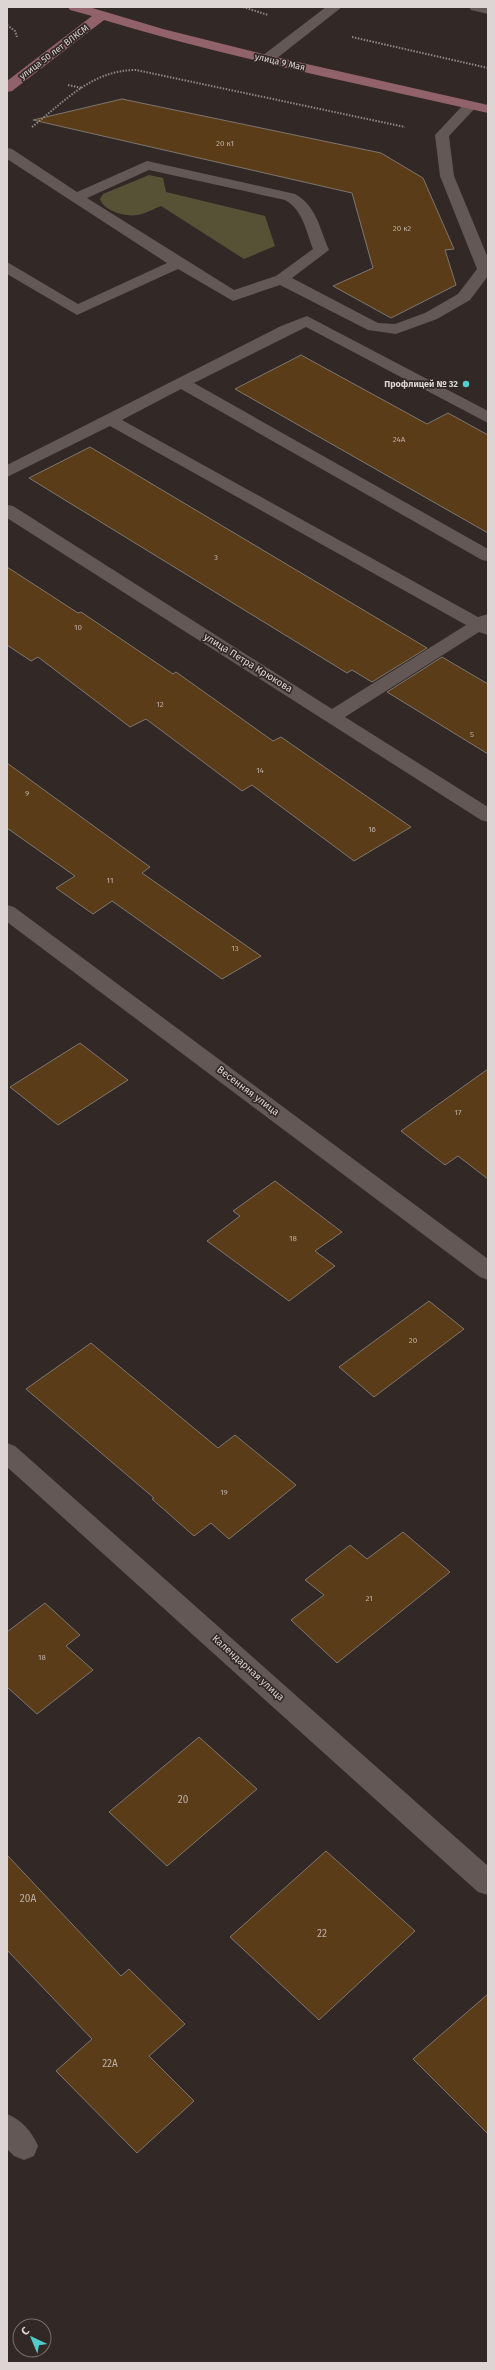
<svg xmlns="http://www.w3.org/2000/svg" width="495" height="2370" viewBox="0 0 495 2370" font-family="'Fira Sans',sans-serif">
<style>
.green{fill:#575135}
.building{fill:#5b3c18;stroke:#7e766f}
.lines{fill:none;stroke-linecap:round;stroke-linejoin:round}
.path{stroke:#8f8785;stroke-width:2;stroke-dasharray:1.5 1.5;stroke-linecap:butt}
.minor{fill:#635855;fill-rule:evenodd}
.major{fill:#92626b;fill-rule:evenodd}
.poi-dot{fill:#53cdc9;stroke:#322926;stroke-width:1.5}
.labels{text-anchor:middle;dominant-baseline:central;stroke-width:3.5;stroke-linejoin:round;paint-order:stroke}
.number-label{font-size:8px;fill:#bcafa4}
.far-street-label{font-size:9px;fill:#dcd5d3;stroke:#322926}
.far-poi-label{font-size:9px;font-weight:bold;fill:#dcd5d3;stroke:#322926;text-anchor:end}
.street-label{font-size:10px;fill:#dcd5d3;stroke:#322926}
.near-number-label{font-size:10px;fill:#bcafa4}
</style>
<rect width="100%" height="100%" fill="#322926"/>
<path class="green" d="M149,175L163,178L166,192L265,216L275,246L244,259L161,206C153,209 145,214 137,215C125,217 104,211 100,199L103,194Z"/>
<g class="building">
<polygon points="122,99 381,153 423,178 454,249 445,250 456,285 391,318 333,286 373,268 352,193 33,120"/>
<polygon points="301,355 427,424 448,413 488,435 488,533 235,389"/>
<polygon points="90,447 427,648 372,682 352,670 347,673 29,478"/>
<polygon points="7,567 78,613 81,612 173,674 176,672 273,741 281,737 411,827 354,861 252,785 242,791 146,719 130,727 38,657 31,661 7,645"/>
<polygon points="442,657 488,684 488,754 387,692"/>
<polygon points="7,763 150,867 142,873 261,956 222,979 112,901 93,914 56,888 75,876 7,828"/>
<polygon points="80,1043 128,1080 58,1125 10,1087"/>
<polygon points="488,1069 488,1179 458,1156 445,1165 401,1131"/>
<polygon points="275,1181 342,1232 315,1251 335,1266 289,1301 207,1241 240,1216 233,1211"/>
<polygon points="429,1301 464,1329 374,1397 339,1367"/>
<polygon points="91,1343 218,1448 235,1435 296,1485 229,1539 211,1523 194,1536 152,1499 154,1498 26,1389"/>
<polygon points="403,1532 450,1572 337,1663 291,1620 324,1595 305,1580 350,1545 367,1559"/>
<polygon points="45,1603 80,1635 66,1646 93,1670 37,1714 7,1687 7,1632"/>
<polygon points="199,1737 257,1789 167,1866 109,1812"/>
<polygon points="326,1851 415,1931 319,2020 230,1937"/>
<polygon points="7,1855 121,1976 129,1969 185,2024 149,2056 194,2101 137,2153 56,2071 92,2039 7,1950"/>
<polygon points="488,1994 488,2134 413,2059"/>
</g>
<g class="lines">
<g class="path">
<polyline points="243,7 268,15"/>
<polyline points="7,25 15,31 17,37"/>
<polyline points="352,37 488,68"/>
<polyline points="68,85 82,88"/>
<path d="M32,127C65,101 92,70 136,70L405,127"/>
</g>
<g class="minor">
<polygon points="326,7 342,7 272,62 262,62 260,59 262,56"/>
<polygon points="469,7 488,7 488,14 471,10"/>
<path d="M471,101L478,105L449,136L454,176L488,258V276L470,300L437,319L396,334L368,330L280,285L233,301L178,269L77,315L7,274V262L78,304L167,263L7,159V148L12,149L77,192L147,161L295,194C316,205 320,229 329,250L292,278L378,323L395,324L425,313L458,294L477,269L440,176L435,135L466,102ZM149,170L285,200C303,210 306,231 313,249L276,276L234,290L87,198Z"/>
<polygon points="307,316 488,411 488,423 306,327 194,383 488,549 488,561 482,560 181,389 122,420 478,617 488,614 488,635 479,632 345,717 488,807 488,822 481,820 7,518 7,505 13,506 332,709 466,625 110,426 7,477 7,465 281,326"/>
<polygon points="7,905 14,907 488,1259 488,1280 480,1277 7,922"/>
<polygon points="7,1443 15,1446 488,1866 488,1895 478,1892 7,1467"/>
<path d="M7,2114C22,2120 32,2132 38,2146L34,2156L24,2160L14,2156L7,2149Z"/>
</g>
<path class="major" d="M68,7H89L163,29L267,55L488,105V113C360,84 230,58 104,20L12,91L7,92V81L92,16L70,10Z"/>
</g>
<circle class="poi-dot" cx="466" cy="384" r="4"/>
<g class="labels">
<g class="number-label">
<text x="225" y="143">20 к1</text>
<text x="402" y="228">20 к2</text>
<text x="399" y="439">24А</text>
<text x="216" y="557">3</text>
<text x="78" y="627">10</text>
<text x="160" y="704">12</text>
<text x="472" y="734">5</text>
<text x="260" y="770">14</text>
<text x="27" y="793">9</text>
<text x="372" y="829">16</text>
<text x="110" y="880">11</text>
<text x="235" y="948">13</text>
<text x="458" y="1112">17</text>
<text x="293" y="1238">18</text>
<text x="413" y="1340">20</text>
<text x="224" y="1492">19</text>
<text x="369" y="1598">21</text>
<text x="42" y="1657">18</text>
</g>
<g class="far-street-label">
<text transform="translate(54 52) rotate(-37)">улица 50 лет ВЛКСМ</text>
<text transform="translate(280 62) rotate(13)">улица 9 Мая</text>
</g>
<g class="far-poi-label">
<text x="458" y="384">Профлицей № 32</text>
</g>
<g class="street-label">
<text transform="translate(248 663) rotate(32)">улица Петра Крюкова</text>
<text transform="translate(248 1091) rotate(37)">Весенняя улица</text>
<text transform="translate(248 1668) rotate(42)">Календарная улица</text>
</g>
<g class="near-number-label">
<text x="183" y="1800">20</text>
<text x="28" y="1899">20А</text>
<text x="322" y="1934">22</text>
<text x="110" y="2064">22А</text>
</g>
</g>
<rect width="495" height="2370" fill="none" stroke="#dcd5d3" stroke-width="16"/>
<g transform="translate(32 2338) rotate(316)"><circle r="19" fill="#322926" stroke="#766e6b"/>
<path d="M0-3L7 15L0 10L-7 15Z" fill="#53cdc9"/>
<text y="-6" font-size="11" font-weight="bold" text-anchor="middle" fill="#dcd5d3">С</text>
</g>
</svg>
